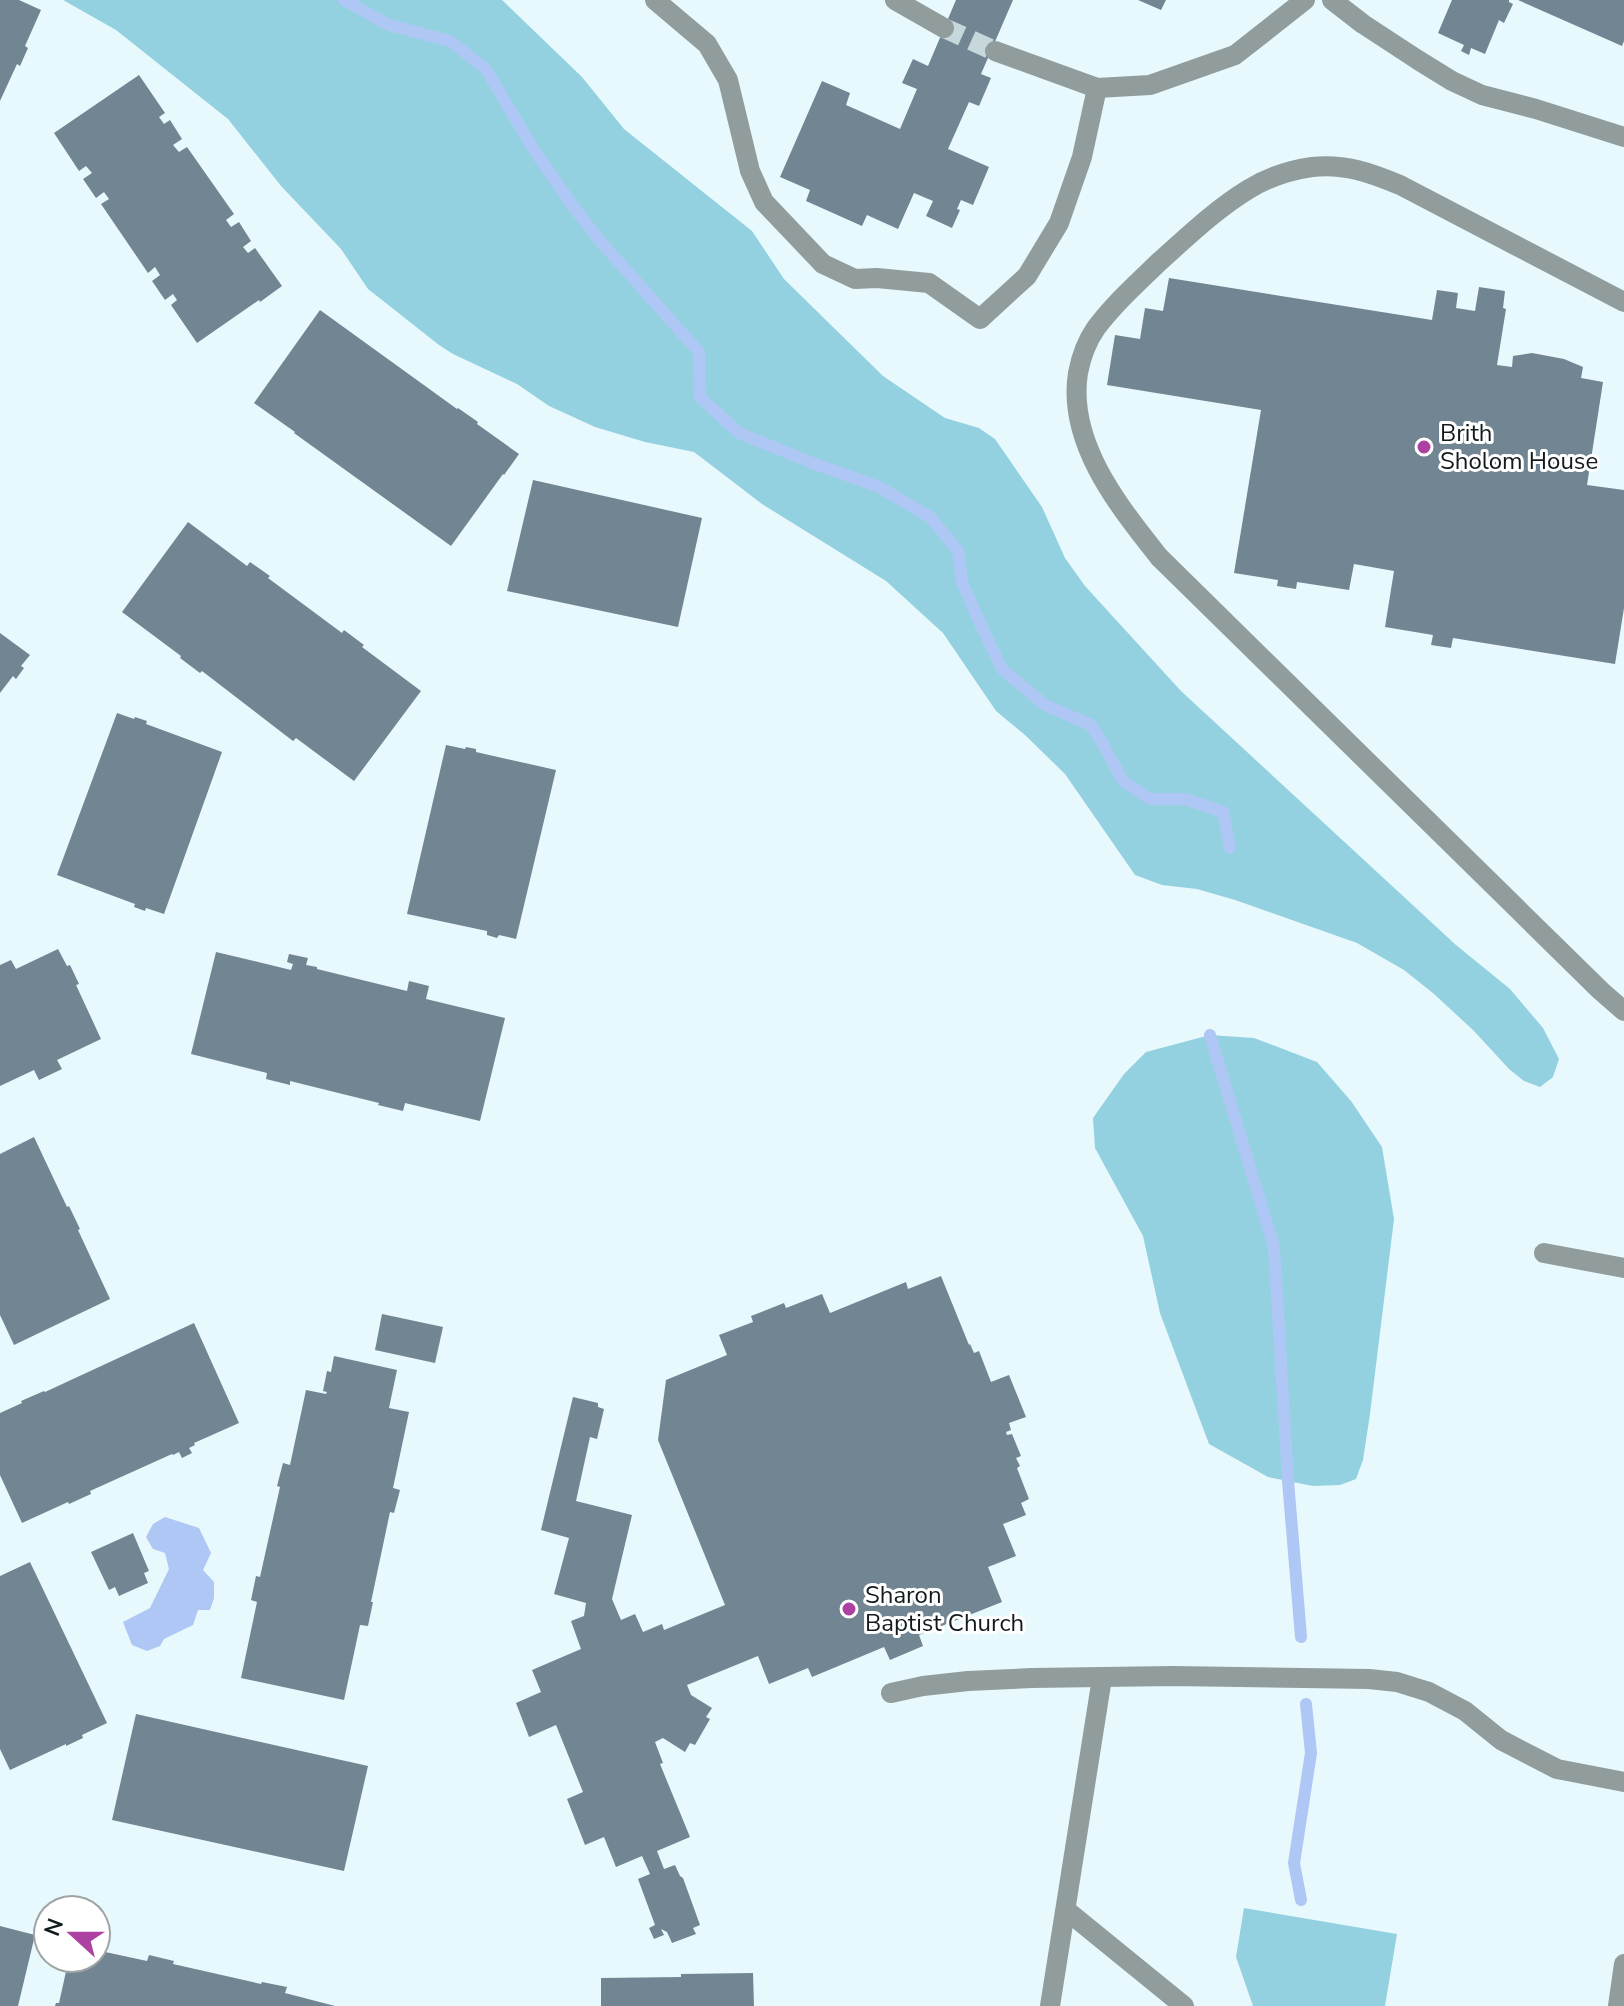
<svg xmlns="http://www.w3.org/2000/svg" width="1624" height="2006" viewBox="0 0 1624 2006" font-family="'Nunito Sans',sans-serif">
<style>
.green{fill:#94d1e0}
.water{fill:#aec7f4}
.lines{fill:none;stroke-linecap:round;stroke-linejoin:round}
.stream{stroke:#aec7f4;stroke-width:12}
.building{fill:#718593}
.minor-tunnel{stroke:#c7d8dc;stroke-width:20;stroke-dasharray:20 10;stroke-linecap:butt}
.minor{stroke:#909d9c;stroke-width:20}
.poi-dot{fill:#ac41a1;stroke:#fff;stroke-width:3}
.labels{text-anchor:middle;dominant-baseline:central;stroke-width:6;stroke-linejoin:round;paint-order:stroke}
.poi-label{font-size:24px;fill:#111b1e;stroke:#fff;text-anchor:start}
</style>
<rect width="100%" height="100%" fill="#e7f9fd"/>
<g class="green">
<polygon points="63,0 502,0 582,77 624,129 752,231 784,279 883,376 945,418 979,428 995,439 1042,507 1065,558 1085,586 1181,691 1456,945 1510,989 1543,1028 1559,1059 1553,1077 1540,1087 1524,1081 1509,1069 1473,1030 1434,994 1404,970 1357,943 1235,900 1197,889 1162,885 1135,875 1065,774 1025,735 996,711 943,633 886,581 762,504 694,452 645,442 595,427 549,406 517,384 453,354 439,345 368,289 341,249 281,186 228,119 116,30"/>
<polygon points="1210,1035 1254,1038 1317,1062 1351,1101 1382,1147 1394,1219 1370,1414 1363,1460 1356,1479 1340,1485 1313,1486 1268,1477 1209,1444 1160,1313 1143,1236 1095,1148 1093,1118 1124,1074 1146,1052"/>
<polygon points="1244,1908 1397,1934 1385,2006 1253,2006 1236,1957"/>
</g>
<polygon class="water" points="165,1517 199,1528 211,1553 203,1570 214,1582 214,1598 210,1610 198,1610 193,1625 164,1639 160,1646 147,1651 132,1645 123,1622 150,1608 169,1569 165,1553 153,1549 146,1537 153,1524"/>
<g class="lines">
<g class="stream">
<polyline points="344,0 389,25 450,41 486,69 532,147 572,205 601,242 699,352 700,397 739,433 815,464 877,486 930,517 958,551 962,582 981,625 1002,669 1045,705 1091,725 1104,746 1123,781 1150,799 1185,799 1223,812 1230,848"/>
<polyline points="1210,1035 1274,1247 1288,1481 1301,1637"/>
<polyline points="1301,1900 1294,1863 1311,1753 1306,1704"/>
</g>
</g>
<g class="building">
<polygon points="0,0 19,0 41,10 25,46 28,48 20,66 17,64 0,101"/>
<polygon points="956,0 1013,0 981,74 991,78 979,106 969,102 948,149 989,167 973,205 961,200 957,209 960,210 952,228 926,216 933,201 914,193 898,229 867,215 862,226 806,201 810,190 780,177 822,81 850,93 846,105 900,129 917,89 902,83 913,59 928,66"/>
<polygon points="1138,0 1166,0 1161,10"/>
<polygon points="1452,0 1509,0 1509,2 1513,4 1504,23 1499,20 1485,54 1471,48 1469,55 1461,51 1464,45 1438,33"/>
<polygon points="1518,0 1624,0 1624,41 1622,46"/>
<polygon points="139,75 165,113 159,117 164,124 170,120 182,139 173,145 179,152 187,147 234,214 226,220 231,227 239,222 251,241 243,247 248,253 255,248 282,286 260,302 259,300 197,343 171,305 177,300 173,294 165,300 152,281 160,275 155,267 148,273 101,204 109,199 104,192 96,198 83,179 92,173 86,166 79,171 54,133"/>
<polygon points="1169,278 1432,320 1437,290 1458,293 1456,308 1475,311 1479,287 1505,291 1503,308 1506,309 1497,365 1512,367 1513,356 1532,353 1564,359 1583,367 1581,378 1603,382 1587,485 1624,490 1624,608 1615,664 1453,638 1451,648 1431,645 1433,635 1385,627 1394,571 1354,564 1349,590 1297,582 1296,589 1277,586 1278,580 1234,573 1261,410 1107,385 1115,335 1140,339 1145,308 1163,311"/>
<polygon points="320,310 457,409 458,408 478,422 477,424 519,454 504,475 503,474 451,546 294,433 295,432 254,403"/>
<polygon points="533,480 702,518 678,627 507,591"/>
<polygon points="188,522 247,566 250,562 270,576 268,578 342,633 344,630 364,645 362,647 421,691 354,781 296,738 293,741 202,671 200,673 180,658 181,656 122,612"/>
<polygon points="0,633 30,655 21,666 24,668 16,679 13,676 0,693"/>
<polygon points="117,713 134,719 135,717 147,721 146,724 222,752 164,914 146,908 145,911 134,907 135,904 57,875"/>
<polygon points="446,745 465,749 466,747 476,749 476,752 556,770 516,939 499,935 497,938 487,935 487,931 407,914"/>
<polygon points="58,949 67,966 70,965 79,984 76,985 101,1039 57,1060 62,1069 39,1080 34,1070 0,1086 0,965 11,960 16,969"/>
<polygon points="216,952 291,970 293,964 287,962 289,954 308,958 306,965 317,967 317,969 407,991 409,981 429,986 426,999 505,1018 480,1121 405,1103 403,1111 378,1105 379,1103 290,1081 290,1085 266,1079 267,1073 191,1054"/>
<polygon points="34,1137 67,1207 69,1206 80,1229 78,1230 110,1299 14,1345 0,1315 0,1154"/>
<polygon points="941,1276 969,1345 970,1344 974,1353 979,1351 991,1382 1009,1375 1026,1417 1009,1423 1011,1430 1006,1432 1007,1435 1012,1434 1021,1456 1016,1458 1020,1466 1017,1468 1029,1499 1021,1503 1026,1515 1003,1524 1016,1556 988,1567 1002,1602 919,1635 923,1646 890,1660 884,1647 812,1677 808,1668 769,1684 758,1656 687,1685 691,1695 712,1708 706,1717 710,1719 695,1745 690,1743 685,1752 663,1738 655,1742 663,1763 660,1764 690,1837 657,1851 664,1869 675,1865 680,1876 683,1878 700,1925 693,1928 696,1934 672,1943 667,1932 661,1929 664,1935 654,1939 649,1928 655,1925 638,1879 650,1874 642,1856 616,1867 604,1837 585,1845 567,1799 583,1792 556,1725 529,1737 516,1703 541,1692 532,1670 581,1649 571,1621 584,1616 586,1603 554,1594 569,1538 541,1530 573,1397 598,1403 598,1407 604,1409 597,1439 590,1437 576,1501 632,1515 612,1599 621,1620 635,1614 643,1632 662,1624 664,1630 725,1605 658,1440 666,1380 727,1355 719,1335 753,1322 751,1316 784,1303 786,1308 822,1294 830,1313 906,1282 908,1289"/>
<polygon points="382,1314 443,1327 435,1363 375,1350"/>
<polygon points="194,1323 239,1423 194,1443 195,1445 189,1448 192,1453 182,1458 179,1452 173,1455 172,1454 90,1491 91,1494 69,1504 68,1502 22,1523 0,1475 0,1413 22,1403 21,1401 44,1391 45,1392"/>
<polygon points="334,1356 397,1370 389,1408 409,1412 393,1488 400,1490 394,1513 390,1512 371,1602 373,1602 368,1626 360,1625 344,1700 241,1678 257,1602 251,1600 256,1576 260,1577 280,1487 277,1486 283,1463 290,1465 306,1390 326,1394 327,1392 323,1391 327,1371 331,1372"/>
<polygon points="133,1533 149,1571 144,1573 148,1583 119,1596 115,1587 109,1590 91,1552"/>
<polygon points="30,1562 107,1723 82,1735 83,1738 66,1746 66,1744 10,1770 0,1749 0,1576"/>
<polygon points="136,1714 368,1766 344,1871 112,1820"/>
<polygon points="0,1926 35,1935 18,2006 0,2006"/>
<polygon points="96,1950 147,1961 149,1955 174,1961 173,1964 261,1984 262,1982 287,1987 285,1993 335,2006 55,2006 56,2003 59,2003 69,1958 96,1958"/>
<polygon points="753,1973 754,2006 601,2006 601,1978 681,1977 681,1974"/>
</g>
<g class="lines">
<polyline class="minor-tunnel" points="944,28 995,51"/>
<g class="minor">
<polyline points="655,0 707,44 728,80 750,171 764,202 823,264 855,279 877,278 929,283 980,319 1027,276 1059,223 1082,157 1097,88"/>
<polyline points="895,0 944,28"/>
<polyline points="1332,0 1363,24 1418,60 1452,81 1482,95 1536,109 1624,137"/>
<polyline points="995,51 1097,88 1150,85 1235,55 1305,0"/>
<path d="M1624,302L1400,185C1371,173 1344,163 1312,167C1291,170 1267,178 1249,189C1216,209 1187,237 1159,262C1137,283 1114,304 1096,328C1087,341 1081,357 1078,373C1067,443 1119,506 1159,557L1601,991L1624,1011"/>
<polyline points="1544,1253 1624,1268"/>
<polyline points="891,1693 923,1686 968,1681 1032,1678 1173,1676 1369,1679 1397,1682 1429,1692 1465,1711 1501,1740 1557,1769 1624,1782"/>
<polyline points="1066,1910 1184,2006"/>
<polyline points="1050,2006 1102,1678"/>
<polyline points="1618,2006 1624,1964"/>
</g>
</g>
<g class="poi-dot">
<circle cx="1424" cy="447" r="8"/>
<circle cx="849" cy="1609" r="8"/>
</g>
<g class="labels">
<g class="poi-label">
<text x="1440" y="433">Brith<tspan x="1440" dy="28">Sholom House</tspan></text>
<text x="865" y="1595">Sharon<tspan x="865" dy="28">Baptist Church</tspan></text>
</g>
</g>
<g transform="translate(72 1934) rotate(291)"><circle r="38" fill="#ffffff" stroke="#a0a4a5" stroke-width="2"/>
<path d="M0-6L14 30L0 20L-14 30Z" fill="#ac41a1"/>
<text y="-12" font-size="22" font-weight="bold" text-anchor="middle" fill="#111b1e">N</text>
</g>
</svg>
